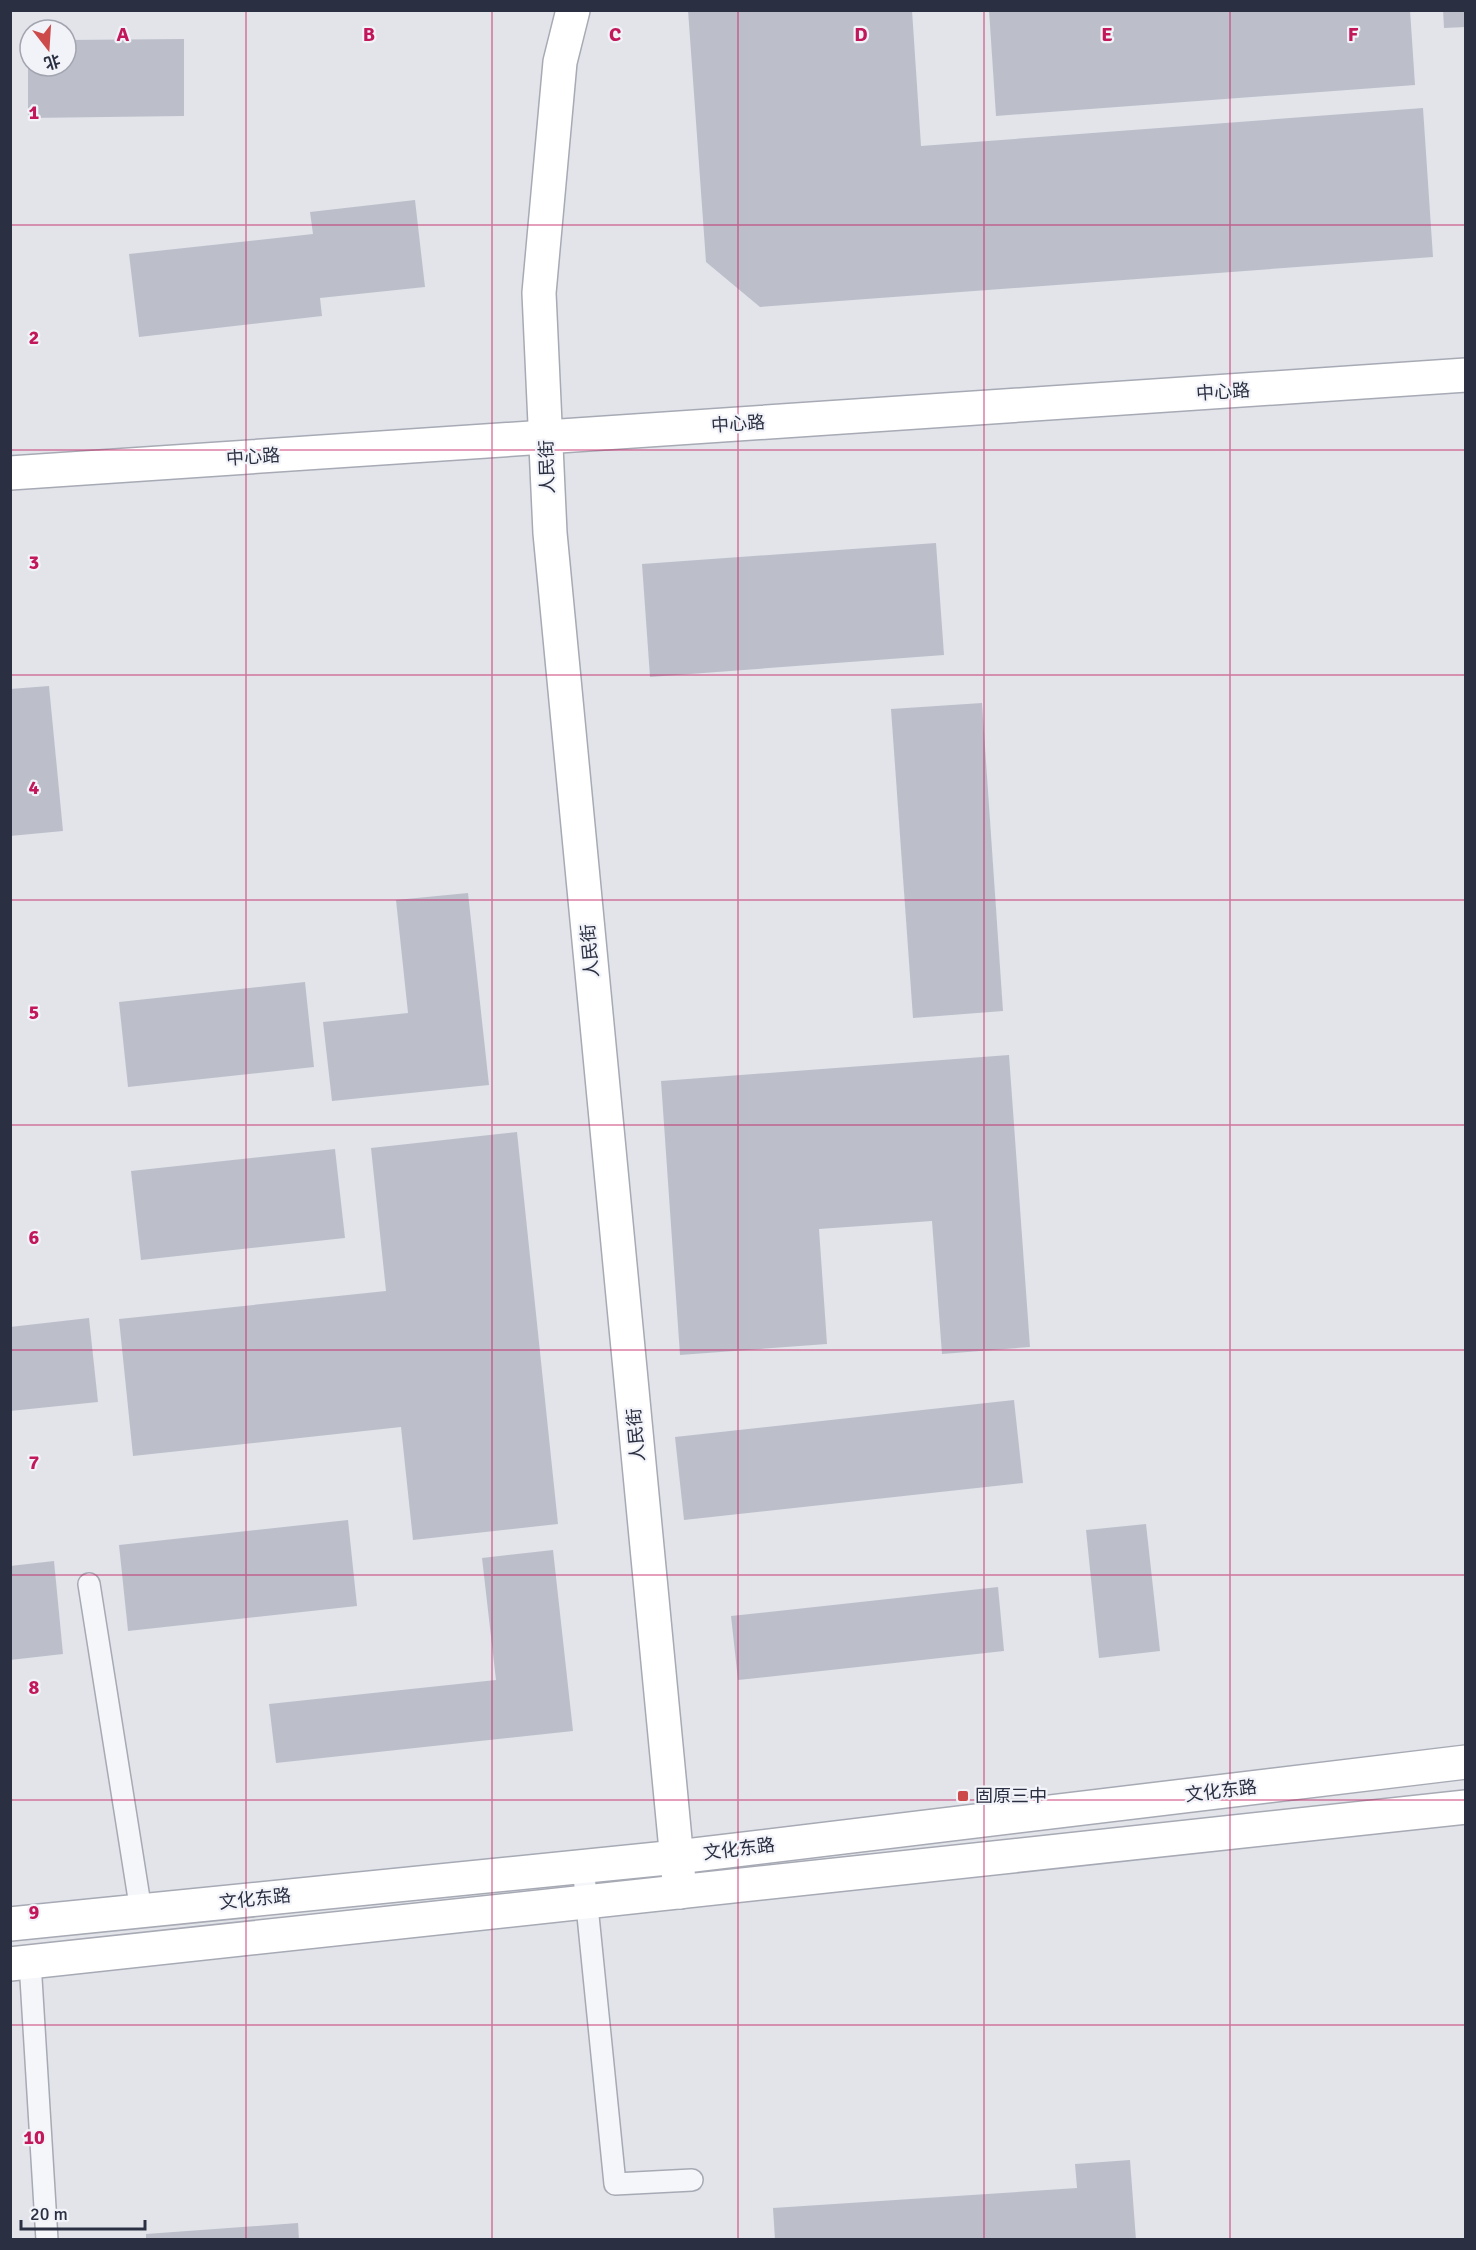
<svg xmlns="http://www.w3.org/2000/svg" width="1476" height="2250" viewBox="0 0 1476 2250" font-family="Signika,'Noto Sans SC',sans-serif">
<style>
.building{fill:#bcbfca}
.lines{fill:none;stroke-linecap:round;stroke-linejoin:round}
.lane-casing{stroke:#a7aab4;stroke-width:24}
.secondary-casing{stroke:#a7aab4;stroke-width:36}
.lane{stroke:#f5f6f9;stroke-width:21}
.secondary{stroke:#fff;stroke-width:33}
.grid{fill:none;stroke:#c2185b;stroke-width:1.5;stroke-opacity:0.55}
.poi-dot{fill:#cc4a4a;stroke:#f2f3f8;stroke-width:2}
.labels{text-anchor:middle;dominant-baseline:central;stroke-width:4.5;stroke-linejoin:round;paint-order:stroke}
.street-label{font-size:18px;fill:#2a2f42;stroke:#f2f3f8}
.poi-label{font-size:18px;fill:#2a2f42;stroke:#f2f3f8;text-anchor:start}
.grid-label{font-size:20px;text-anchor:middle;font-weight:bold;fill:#c2185b;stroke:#f2f3f8;stroke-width:4.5;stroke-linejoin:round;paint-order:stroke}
</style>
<rect width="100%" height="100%" fill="#e2e4ea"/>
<g class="building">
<polygon points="688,10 912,10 921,146 1423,108 1433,257 760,307 706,262"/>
<polygon points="989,10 1410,10 1415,85 996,116"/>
<polygon points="1443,10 1466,10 1466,27 1444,28"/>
<polygon points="184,39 184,116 28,118 28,66 66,66 66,40"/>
<polygon points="415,200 425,287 320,298 322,316 139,337 129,254 313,234 310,212"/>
<polygon points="936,543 944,655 650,677 642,564"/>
<polygon points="49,686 63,831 10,836 10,689"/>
<polygon points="982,703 1003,1011 913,1018 891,709"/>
<polygon points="468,893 489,1085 332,1101 323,1022 408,1013 396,900"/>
<polygon points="305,982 314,1067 128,1087 119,1002"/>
<polygon points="1009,1055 1030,1347 942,1354 932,1221 819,1229 827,1344 680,1355 661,1081"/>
<polygon points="517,1132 558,1524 413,1540 401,1427 133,1456 119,1319 386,1291 371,1148"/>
<polygon points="335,1149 345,1238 141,1260 131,1171"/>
<polygon points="89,1318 98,1402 10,1411 10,1327"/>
<polygon points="1014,1400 1023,1483 684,1520 675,1437"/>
<polygon points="348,1520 357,1606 128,1631 119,1545"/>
<polygon points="1146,1524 1160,1651 1099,1658 1086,1530"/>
<polygon points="553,1550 573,1731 276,1763 269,1704 496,1680 482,1558"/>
<polygon points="54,1561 63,1654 10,1660 10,1566"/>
<polygon points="998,1587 1004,1651 738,1680 731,1616"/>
<polygon points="1130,2160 1136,2240 775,2240 773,2208 1077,2188 1075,2164"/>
<polygon points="298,2223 299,2240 146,2240 146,2234"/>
</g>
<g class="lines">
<defs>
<g id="lane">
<polyline points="89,1584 141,1911"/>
<polyline points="583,1866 615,2184 692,2180"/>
<polyline points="30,1962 47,2240"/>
</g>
<g id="secondary">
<polyline points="573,10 560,62 539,293 550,533 680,1892"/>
<polyline points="10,473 1466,375"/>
<polyline points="10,1924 677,1857 1466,1762"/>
<polyline points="10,1964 1466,1807"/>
</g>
</defs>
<use href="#lane" class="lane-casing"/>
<use href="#secondary" class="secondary-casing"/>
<use href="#lane" class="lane"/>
<use href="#secondary" class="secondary"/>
</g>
<path class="grid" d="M246,10V2240M492,10V2240M738,10V2240M984,10V2240M1230,10V2240M10,225H1466M10,450H1466M10,675H1466M10,900H1466M10,1125H1466M10,1350H1466M10,1575H1466M10,1800H1466M10,2025H1466"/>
<rect class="poi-dot" x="957" y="1790" width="12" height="12" rx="3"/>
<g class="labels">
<g class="street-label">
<text transform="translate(1223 392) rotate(-4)">中心路</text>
<text transform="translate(738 424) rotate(-4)">中心路</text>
<text transform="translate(253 457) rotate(-4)">中心路</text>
<text transform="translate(547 467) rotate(-92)">人民街</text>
<text transform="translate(590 951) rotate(-95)">人民街</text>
<text transform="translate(636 1435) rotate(-95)">人民街</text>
<text transform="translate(1221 1791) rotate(-7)">文化东路</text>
<text transform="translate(739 1849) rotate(-7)">文化东路</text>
<text transform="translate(255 1899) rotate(-6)">文化东路</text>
</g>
<g class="poi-label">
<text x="975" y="1796">固原三中</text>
</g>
</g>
<g class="grid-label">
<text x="123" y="41">A</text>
<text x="369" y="41">B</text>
<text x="615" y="41">C</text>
<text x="861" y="41">D</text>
<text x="1107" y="41">E</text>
<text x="1353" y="41">F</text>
<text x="34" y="119">1</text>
<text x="34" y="344">2</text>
<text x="34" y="569">3</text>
<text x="34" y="794">4</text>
<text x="34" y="1019">5</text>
<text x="34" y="1244">6</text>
<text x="34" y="1469">7</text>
<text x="34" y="1694">8</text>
<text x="34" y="1919">9</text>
<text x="34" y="2144">10</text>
</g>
<rect width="1476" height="2250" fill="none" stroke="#2a2f42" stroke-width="24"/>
<g transform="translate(48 48) rotate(163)"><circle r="28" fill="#f2f3f8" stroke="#a2a5af" stroke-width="1.5"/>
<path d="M0-4.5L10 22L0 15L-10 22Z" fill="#cc4a4a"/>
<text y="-9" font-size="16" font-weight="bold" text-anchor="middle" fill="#2a2f42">北</text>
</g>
<path d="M21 2220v9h124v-9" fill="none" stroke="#2a2f42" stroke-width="3"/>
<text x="30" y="2220" font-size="18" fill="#2a2f42" stroke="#f2f3f8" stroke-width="4.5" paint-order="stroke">20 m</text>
</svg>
